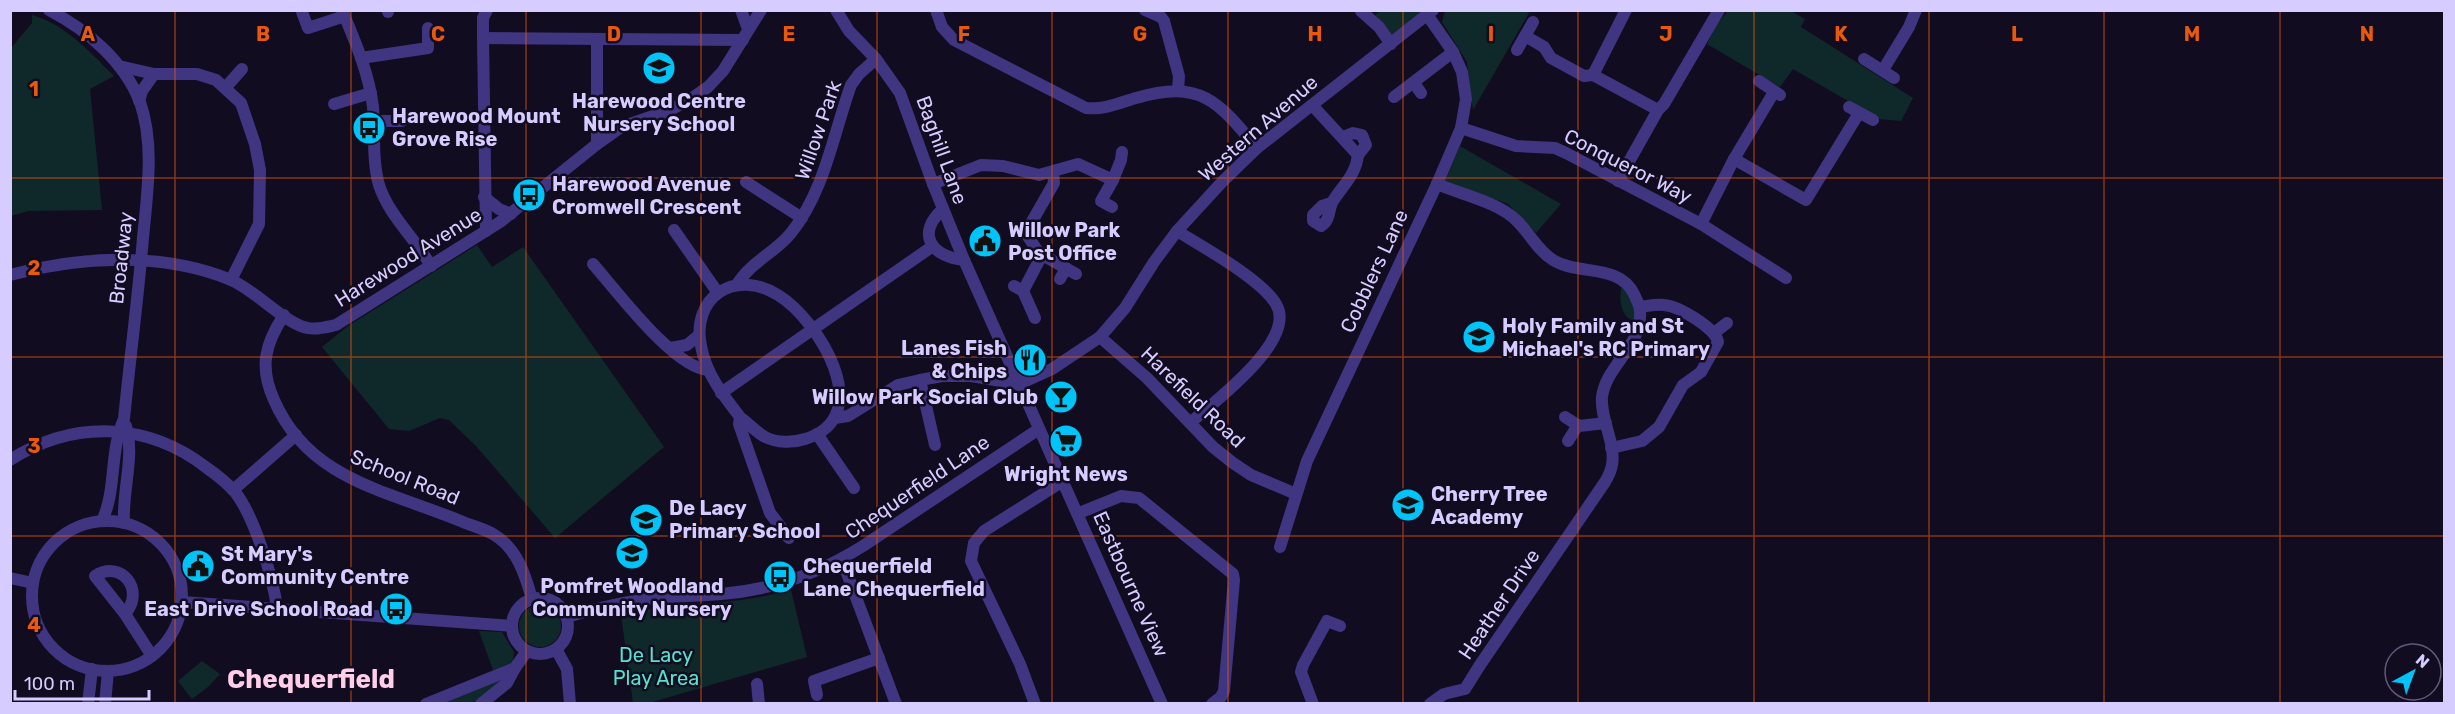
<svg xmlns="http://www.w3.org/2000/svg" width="2455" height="714" viewBox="0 0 2455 714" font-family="Rubik,sans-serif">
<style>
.green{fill:#0f292b}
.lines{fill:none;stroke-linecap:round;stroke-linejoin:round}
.minor{stroke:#403581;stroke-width:12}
.grid{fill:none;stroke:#e8590c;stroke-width:1.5;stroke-opacity:0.55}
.labels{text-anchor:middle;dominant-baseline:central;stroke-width:5;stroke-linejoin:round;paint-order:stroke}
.poi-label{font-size:20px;font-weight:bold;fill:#d7ccff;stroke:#120c21;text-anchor:start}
.street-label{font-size:20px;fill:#d7ccff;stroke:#120c21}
.park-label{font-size:20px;fill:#54e2ce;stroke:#120c21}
.district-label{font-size:26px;font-weight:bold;fill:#ffcee8;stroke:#120c21}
.grid-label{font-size:20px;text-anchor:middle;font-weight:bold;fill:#e8590c;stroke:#120c21;stroke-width:5;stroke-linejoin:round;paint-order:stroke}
</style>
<rect width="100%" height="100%" fill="#120c21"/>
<g class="green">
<polygon points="1380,11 1425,11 1391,35 1375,15"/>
<polygon points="1445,11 1530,11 1473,110 1467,62 1442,22"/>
<polygon points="1728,11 1791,11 1805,19 1801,27 1913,98 1901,121 1879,119 1793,69 1780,87 1707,44 1717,24"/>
<path d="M32,15C65,24 91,53 114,76L90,89L102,210L28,211L11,216V48L32,23Z"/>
<polygon points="1460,146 1561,204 1536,233 1508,204 1445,181"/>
<polygon points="477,245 492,267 523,247 664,447 555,538 476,446 449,420 440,418 409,431 389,429 322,347 348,326"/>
<path d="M1622,284L1635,305V322C1619,315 1619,299 1622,284Z"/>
<path d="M791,590L807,657L649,703H633L621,615L624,612C679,604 737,605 791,590Z"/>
<circle cx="540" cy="626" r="21"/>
<polygon points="479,631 502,632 514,652 513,662 493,670"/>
<polygon points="202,661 220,674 208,687 192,699 178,681"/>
<path d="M503,678C485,705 472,703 442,704Z"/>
</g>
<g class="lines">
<g class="minor">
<path d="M49,10C87,30 124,61 140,102C155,145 147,194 143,238C138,298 130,358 124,419C109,452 117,489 102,521"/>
<path d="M342,10C355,41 369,73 373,107C375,132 372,160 379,185C389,216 415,238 431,266"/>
<polyline points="388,10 388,12"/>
<polyline points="741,10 748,29"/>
<polyline points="836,10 849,31 876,59 900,93 933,184 964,260 1162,704"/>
<path d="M936,10L942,27L954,40L1086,108C1104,110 1119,103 1136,98C1200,79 1218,101 1257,148"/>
<polyline points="1145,10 1161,17 1164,21 1179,76 1178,90"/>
<polyline points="1361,11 1379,27 1391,44"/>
<polyline points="302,12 308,28 345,16"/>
<polyline points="1525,36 1544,47 1551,58 1584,76 1593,75 1658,110"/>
<polyline points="483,38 743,40"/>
<polyline points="1517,50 1533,22"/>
<polyline points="361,58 428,48 428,28"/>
<polyline points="1864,59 1894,78"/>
<polyline points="119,66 154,74 197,74 216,80 241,103 255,144 260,170 259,224 231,280"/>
<polyline points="1883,70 1909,27 1916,10"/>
<polyline points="1593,75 1626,10"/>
<polyline points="1759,81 1780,95"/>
<polyline points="1414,83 1421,93"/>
<polyline points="226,87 242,69"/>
<polyline points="1394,97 1453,52"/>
<polyline points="139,101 142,91 154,74"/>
<polyline points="334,104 371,93"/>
<path d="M1312,105L1358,155C1356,175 1343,185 1333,201C1328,209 1331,220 1321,226L1313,221V215L1322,206L1331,203"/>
<polyline points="1849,107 1873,120"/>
<polyline points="374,121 402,121"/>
<polyline points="1461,128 1516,146 1555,148 1566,153 1701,224 1786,278"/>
<polyline points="1343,137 1353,133 1362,135 1366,145 1358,155"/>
<polyline points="597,144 597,40"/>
<polyline points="1734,159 1806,200 1859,113"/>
<polyline points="1053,172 1054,183 1026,232 1027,235 1039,253 1076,274"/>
<polyline points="1618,181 1658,110 1664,104 1719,10"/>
<polyline points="746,182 802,218"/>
<polyline points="933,184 981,165 1003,166 1039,175 1078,164 1113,180 1121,160 1122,152"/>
<polyline points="484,197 499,209 511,214"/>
<polyline points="1112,207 1101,201 1113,180"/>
<path d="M943,209C915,234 932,257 964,260"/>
<polyline points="1701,224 1734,159 1774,92"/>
<polyline points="674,230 718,293"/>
<polyline points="486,231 483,38 483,18 487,10"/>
<path d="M1177,231C1203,247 1261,279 1276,304C1298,340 1214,402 1190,423"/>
<path d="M593,264C616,290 674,368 708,370"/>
<path d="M10,275C80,256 163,252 231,280C255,290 287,325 308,328C317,330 327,327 336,325L500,222L597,144L621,127L668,111L691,99L708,87L723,71L761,10"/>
<polyline points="1060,279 1066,268"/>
<path d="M738,283C751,262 776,252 791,233C825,190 833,135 851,85L859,74L876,59"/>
<polyline points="1014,286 1023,291 1035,318"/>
<polyline points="1023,291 1042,255"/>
<path d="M284,315C265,344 259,367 274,400C309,481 390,491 463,522C473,526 484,529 493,534C517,548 525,574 532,599"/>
<polyline points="1714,333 1727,323"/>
<polyline points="1100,337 1147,378 1213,447 1233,463 1251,475 1296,494"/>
<polyline points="670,348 687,345 699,335"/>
<polyline points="920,380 935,445"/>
<polyline points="721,393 933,246"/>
<path d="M740,417C748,423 756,432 765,437C777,443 793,443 805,439C878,417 819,320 778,295C735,268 691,297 701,346C706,374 723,395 740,417L739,424L770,513L789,538"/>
<polyline points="1565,417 1579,426 1606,423"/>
<polyline points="835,418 848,416 898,385 920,380 942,376 971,376 1019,384 1052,369 1100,337 1125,308 1154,262 1177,231 1222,182 1257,148 1433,10"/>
<polyline points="817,434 854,488"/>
<polyline points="1568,441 1578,425"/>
<path d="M1611,448L1642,441L1659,427L1683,385L1701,372L1718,342C1716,328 1678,306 1664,305C1657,304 1648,306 1640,307"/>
<path d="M10,460C74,419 148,422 207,468C217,475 227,483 235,492C254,516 273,577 277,608"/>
<polyline points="233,490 296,435"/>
<polyline points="1079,513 1121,496 1139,498 1233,574 1234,580 1224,691 1221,697 1212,704"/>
<circle cx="107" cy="596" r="75"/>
<path d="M124,523C122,491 135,456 126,426"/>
<polyline points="1280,547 1307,461 1437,184 1461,128 1466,99 1462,72 1453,52 1428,16"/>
<polyline points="842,560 896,704"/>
<polyline points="10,578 33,583"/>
<circle cx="540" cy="626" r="28"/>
<polyline points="182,602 512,626"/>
<path d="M125,614C146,590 121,559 95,576L125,614L152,656"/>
<path d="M566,617C596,609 626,601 656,598C678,596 699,596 721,594C772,590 820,573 863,546L1039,429"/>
<polyline points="556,649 567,669 570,704"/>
<polyline points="757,684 759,704"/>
<polyline points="817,695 814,681 879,658"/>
<polyline points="88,704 92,669"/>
<polyline points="105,704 108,671"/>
<polyline points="426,704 515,668 527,651"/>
<polyline points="481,704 507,683 515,668"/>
<polyline points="1035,704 1020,664 971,561 974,543 984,531 1063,481"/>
<polyline points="1313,704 1301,672 1303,665 1327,621 1340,626"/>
<path d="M1430,704L1444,694L1465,689L1480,665L1605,482C1608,477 1611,471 1612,465C1616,443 1600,419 1602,397C1606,365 1643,346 1640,311C1640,305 1636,299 1634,294C1619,263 1579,276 1553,260C1537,250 1529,232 1516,220C1498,202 1460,194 1437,184"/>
</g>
</g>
<path class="grid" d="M175,10V704M351,10V704M526,10V704M701,10V704M877,10V704M1052,10V704M1228,10V704M1403,10V704M1578,10V704M1754,10V704M1929,10V704M2104,10V704M2280,10V704M10,178H2444M10,357H2444M10,536H2444"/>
<defs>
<symbol id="school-disc" viewBox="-11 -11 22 22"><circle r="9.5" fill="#00c4f7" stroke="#120c21"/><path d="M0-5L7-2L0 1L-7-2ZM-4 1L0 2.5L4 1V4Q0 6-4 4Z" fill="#111"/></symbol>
<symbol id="bus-disc" viewBox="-11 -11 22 22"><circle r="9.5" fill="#00c4f7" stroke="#120c21"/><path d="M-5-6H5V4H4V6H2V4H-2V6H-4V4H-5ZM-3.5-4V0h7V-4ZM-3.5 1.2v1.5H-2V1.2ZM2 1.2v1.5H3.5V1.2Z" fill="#111"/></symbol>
<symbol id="civic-disc" viewBox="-11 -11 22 22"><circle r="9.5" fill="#00c4f7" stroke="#120c21"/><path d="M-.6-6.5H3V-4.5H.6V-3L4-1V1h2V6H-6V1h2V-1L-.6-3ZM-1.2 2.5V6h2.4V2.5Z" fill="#111"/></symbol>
<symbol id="restaurant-disc" viewBox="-11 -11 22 22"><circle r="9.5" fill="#00c4f7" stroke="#120c21"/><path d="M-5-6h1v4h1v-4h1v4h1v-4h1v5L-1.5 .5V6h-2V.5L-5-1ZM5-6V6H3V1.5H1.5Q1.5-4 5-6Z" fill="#111"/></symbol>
<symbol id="bar-disc" viewBox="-11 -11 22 22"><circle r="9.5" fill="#00c4f7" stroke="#120c21"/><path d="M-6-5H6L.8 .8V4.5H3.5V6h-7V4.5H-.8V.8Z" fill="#111"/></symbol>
<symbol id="supermarket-disc" viewBox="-11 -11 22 22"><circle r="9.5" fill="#00c4f7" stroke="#120c21"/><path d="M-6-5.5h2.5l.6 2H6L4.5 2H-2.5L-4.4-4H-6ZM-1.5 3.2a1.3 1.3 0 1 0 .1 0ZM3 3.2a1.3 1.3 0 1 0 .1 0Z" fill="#111"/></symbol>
</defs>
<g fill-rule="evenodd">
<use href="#school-disc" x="640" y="49" width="38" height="38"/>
<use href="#bus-disc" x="350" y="109" width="38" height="38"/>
<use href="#bus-disc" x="510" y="176" width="38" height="38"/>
<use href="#civic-disc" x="966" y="222" width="38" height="38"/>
<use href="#school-disc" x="1460" y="318" width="38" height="38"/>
<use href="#restaurant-disc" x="1011" y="341" width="38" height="38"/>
<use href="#bar-disc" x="1042" y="378" width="38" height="38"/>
<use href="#supermarket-disc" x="1047" y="422" width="38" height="38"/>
<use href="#school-disc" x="1389" y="486" width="38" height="38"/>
<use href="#school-disc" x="627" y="501" width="38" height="38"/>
<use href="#school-disc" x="613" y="534" width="38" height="38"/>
<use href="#civic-disc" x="179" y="547" width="38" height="38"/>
<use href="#bus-disc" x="761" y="558" width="38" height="38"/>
<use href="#bus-disc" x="377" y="590" width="38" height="38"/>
</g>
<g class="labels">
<g class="poi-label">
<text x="659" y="101" text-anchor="middle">Harewood Centre<tspan x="659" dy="23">Nursery School</tspan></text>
<text x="392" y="116">Harewood Mount<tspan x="392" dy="23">Grove Rise</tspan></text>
<text x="552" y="184">Harewood Avenue<tspan x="552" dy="23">Cromwell Crescent</tspan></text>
<text x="1008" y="230">Willow Park<tspan x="1008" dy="23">Post Office</tspan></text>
<text x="1502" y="326">Holy Family and St<tspan x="1502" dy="23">Michael's RC Primary</tspan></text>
<text x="1007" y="348" text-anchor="end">Lanes Fish<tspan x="1007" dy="23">&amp; Chips</tspan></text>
<text x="1038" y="397" text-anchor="end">Willow Park Social Club</text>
<text x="1066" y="474" text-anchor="middle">Wright News</text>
<text x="1431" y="494">Cherry Tree<tspan x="1431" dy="23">Academy</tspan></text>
<text x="669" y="508">De Lacy<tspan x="669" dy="23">Primary School</tspan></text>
<text x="221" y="554">St Mary's<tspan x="221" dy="23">Community Centre</tspan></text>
<text x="803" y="566">Chequerfield<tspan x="803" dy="23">Lane Chequerfield</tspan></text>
<text x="632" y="586" text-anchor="middle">Pomfret Woodland<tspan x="632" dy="23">Community Nursery</tspan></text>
<text x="373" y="609" text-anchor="end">East Drive School Road</text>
</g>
<g class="street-label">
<text transform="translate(1258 128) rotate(-41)">Western Avenue</text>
<text transform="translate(818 130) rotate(-71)">Willow Park</text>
<text transform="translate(942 150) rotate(70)">Baghill Lane</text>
<text transform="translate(1628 166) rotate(27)">Conqueror Way</text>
<text transform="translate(408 257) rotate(-32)">Harewood Avenue</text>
<text transform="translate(121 258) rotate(-84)">Broadway</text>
<text transform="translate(1374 271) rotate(-65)">Cobblers Lane</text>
<text transform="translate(1193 397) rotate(44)">Harefield Road</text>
<text transform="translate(405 477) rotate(22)">School Road</text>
<text transform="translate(917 487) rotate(-34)">Chequerfield Lane</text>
<text transform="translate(1131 584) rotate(66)">Eastbourne View</text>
<text transform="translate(1499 604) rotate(-56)">Heather Drive</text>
</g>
<g class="park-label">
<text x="656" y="655">De Lacy<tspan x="656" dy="23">Play Area</tspan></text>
</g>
<g class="district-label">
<text x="311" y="679">Chequerfield</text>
</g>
</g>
<g class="grid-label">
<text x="88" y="41">A</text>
<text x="263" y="41">B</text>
<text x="438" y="41">C</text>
<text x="614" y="41">D</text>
<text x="789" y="41">E</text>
<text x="964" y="41">F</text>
<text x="1140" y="41">G</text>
<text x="1315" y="41">H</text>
<text x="1491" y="41">I</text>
<text x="1666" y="41">J</text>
<text x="1841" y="41">K</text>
<text x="2017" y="41">L</text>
<text x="2192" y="41">M</text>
<text x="2367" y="41">N</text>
<text x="34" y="96">1</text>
<text x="34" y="275">2</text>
<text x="34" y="453">3</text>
<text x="34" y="632">4</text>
</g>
<rect width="2455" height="714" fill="none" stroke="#d7ccff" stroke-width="24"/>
<g transform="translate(2413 672) rotate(41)"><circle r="28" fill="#120c21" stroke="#61597a" stroke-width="1.5"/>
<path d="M0-4.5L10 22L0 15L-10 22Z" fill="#00c4f7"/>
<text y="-9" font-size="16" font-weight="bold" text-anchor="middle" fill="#d7ccff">N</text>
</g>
<path d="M15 690v9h134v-9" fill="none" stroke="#d7ccff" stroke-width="3"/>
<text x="24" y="690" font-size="18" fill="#d7ccff" stroke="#120c21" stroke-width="4.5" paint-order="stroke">100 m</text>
</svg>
